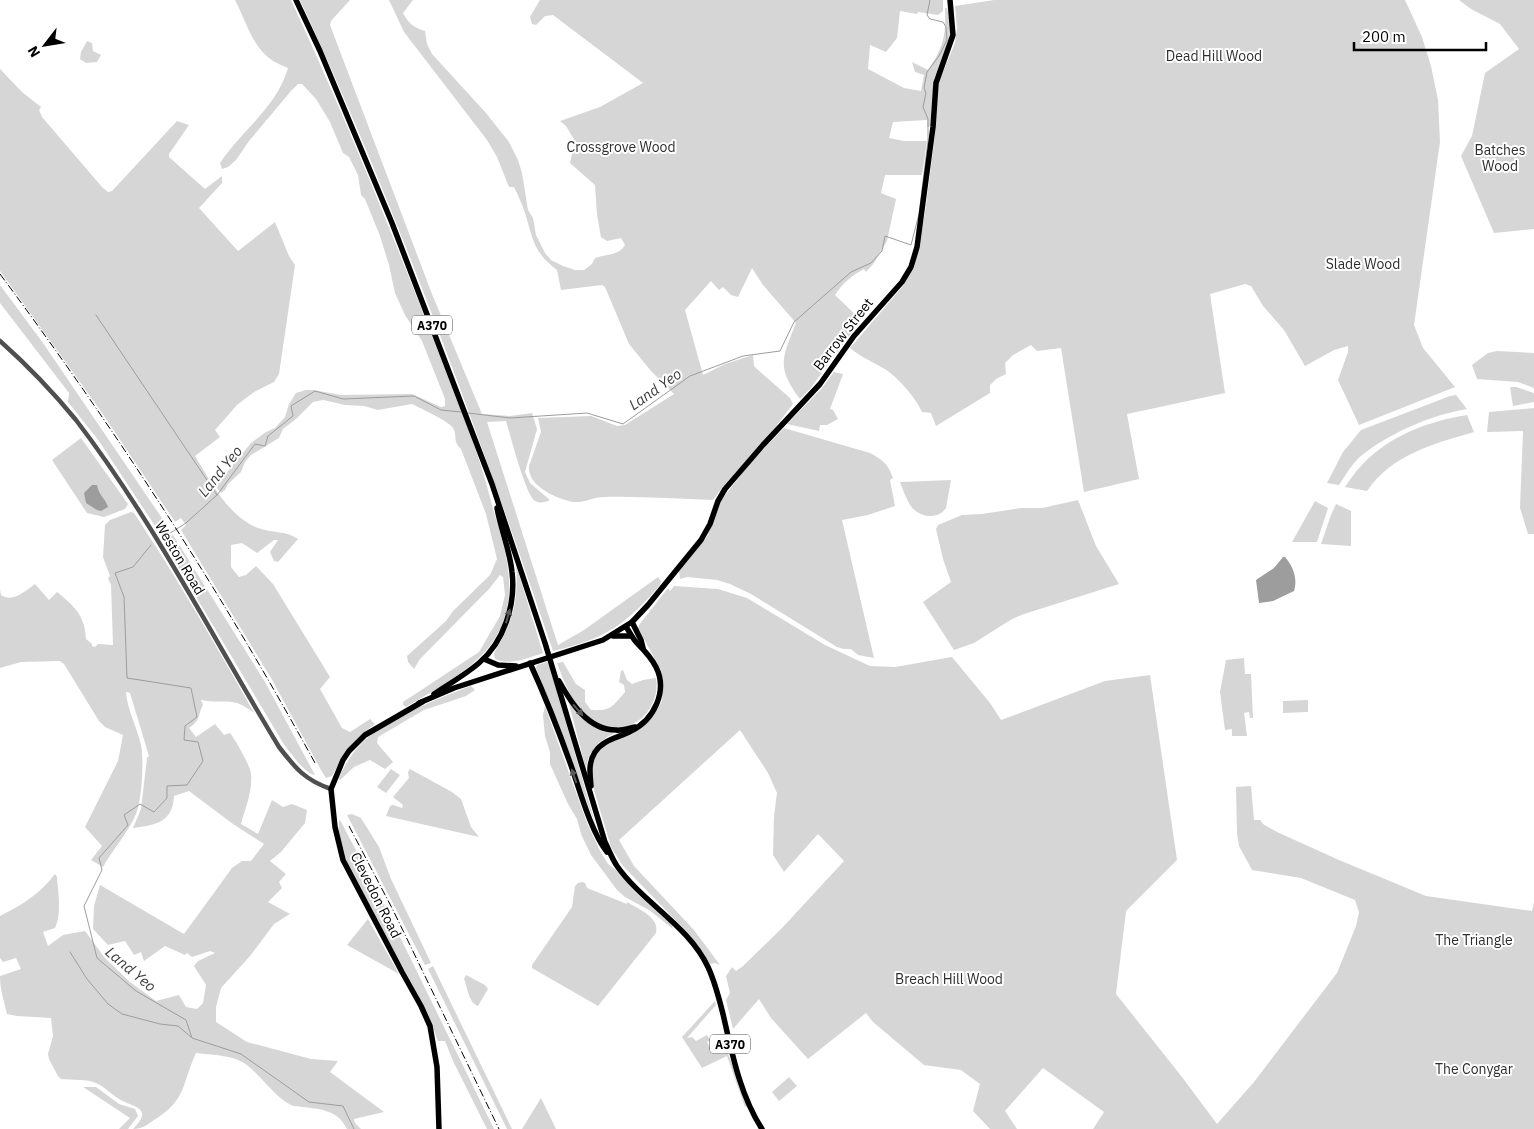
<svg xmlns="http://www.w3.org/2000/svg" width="1534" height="1129" viewBox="0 0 1534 1129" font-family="'IBM Plex Sans',sans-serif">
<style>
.green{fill:#d6d6d6}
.water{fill:#9d9d9d}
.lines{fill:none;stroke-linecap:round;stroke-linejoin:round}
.stream{stroke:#9d9d9d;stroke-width:1}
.minor{stroke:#4f4f4f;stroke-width:4.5}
.major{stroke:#000;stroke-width:5.5}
.rail{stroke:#000;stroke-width:1;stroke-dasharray:8 2.5 1 2.5;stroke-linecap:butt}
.oneway{fill:#595959}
.labels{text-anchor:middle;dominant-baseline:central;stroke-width:4;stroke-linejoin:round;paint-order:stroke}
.shield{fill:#fff;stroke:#4c4c4c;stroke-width:1}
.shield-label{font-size:12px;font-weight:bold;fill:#000}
.park-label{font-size:14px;fill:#2d2d2d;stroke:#fff}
.street-label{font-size:14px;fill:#000;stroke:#fff}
.water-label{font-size:15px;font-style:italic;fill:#3e3e3e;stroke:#fff}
</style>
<rect width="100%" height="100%" fill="#fff"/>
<g class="green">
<path d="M235,0H291C348,123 399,250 448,377C457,401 468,426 476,451C483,470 488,490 493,509C502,539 513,571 508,603C500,658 449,681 406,707L403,705V702L479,652L500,616L505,595L503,577L500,575L489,589L420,659L414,669L408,662L407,656L446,621L453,611L490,575L497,559L486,514L461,449C452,440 458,437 453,428C450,422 420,408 412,404L378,410L364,406L345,405L323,400L313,402L296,419L283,429L279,438L251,455L245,462L241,472L228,484L225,490L221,493L217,488L219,482L251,443L266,432L275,428L285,417L289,404L296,393L306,390H313L341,395L412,394L441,407L445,406V399L422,341L405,315L395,293L389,265L380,236L365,199L361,195L358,175L349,157L343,153L330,122L316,99L302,84H298L291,91L249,141L236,160L228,167L222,169L220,163C242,130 277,107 288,68C284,66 278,64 273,61C252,47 246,21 235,0Z"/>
<path d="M300,0H350L331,21L330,25L432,294L482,414L510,416L532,413L537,429L525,472L530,483L550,500C545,502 541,504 535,501C526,496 510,434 506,421L487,422L558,645L584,630L658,577L661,581L660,585C626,625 605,639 553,651C478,431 398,211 300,0Z"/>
<path d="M389,0H413L403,13C408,23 414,28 425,31L427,44L432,54L486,113L509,142L518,160L522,173L528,210L533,218L536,235L545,253L551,260L563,266L575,270H584L592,264L595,258C605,254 619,256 625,245L621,238L607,241L601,237L597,215L595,185L570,163L575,141L566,126L560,121L600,107L643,83L553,15L545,16L536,25L532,24L530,17L540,0H943V11L938,15L918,12L917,14L900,11L897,38L886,52L870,45L868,69L904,88L921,91L924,75L915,72L912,62L928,70C944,47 946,35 945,8H947L951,28V36L944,57L934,79L930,127H927V120L893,122L889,138L904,141H927L922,175H885L881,193L896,199L887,241L874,263L866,272L864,269C851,276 843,283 835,295L861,320L810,389L800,399C776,367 782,358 796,323L763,285L752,268L738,297L731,295L723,287L719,290L711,281L685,310L703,375L725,364L753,355L754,366L757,369L790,398L793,404L771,433L722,488L713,500C677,499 640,496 604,497C594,497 584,503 574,502C557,499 527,486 529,466L541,432L538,418L591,416L617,426L625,425L674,394L651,371L629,344L605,287L602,285L561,290L557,270C533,252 533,239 525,213C522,204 518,195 514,187H509L497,157L487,140L404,32Z"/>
<path d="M994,0H1405L1422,37L1431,66L1438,100L1440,142L1414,325L1423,348L1455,387L1359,425L1338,380L1348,352V346L1334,350L1305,366L1284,330L1263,306L1251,286L1245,284L1210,294L1225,393L1127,414L1139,479L1084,492L1061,348L1037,351L1031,345L1013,355L1005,363L1006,374L996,379L990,385V393L936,426L931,413L922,412C916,398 896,375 883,368C871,361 861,357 850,348L903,286L914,268L925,213L935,135L936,100L938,84L955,43L957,29L955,6Z"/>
<polygon points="1459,0 1534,0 1534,229 1494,233 1461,156 1472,136 1485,73 1519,49 1500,24 1471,9"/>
<polygon points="87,41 92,43 93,51 101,55 97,62 86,63 80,59 81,52"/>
<path d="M0,69L22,92L41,107L39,110L42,117L102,187L108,192L112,191L177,121L189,125L169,154V157L205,189L222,176V183L199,208L238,251L275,222L289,256L295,265L279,374L274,382L254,392L237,405L215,430L220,437L195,456C211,482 228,516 258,528C271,533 288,531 298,539L278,562L274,561L270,552L278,540H274L257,553L242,543L231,545V567L239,577L246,575L256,566L273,584L330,677L320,689L342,728L350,732L370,719L375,724C353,740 345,752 332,776L326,778L321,770L271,678L181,530L186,525L181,518L175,522L100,410L0,271Z"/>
<polygon points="0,285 43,343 168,527 157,529 99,441 68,402 69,393 0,303"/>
<polygon points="1497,351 1534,353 1534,388 1518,382 1477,379 1472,365 1488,353"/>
<polygon points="834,372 843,374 830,409 833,410 838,419 827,425 820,425 819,431 787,424 822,388"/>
<polygon points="1510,387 1516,387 1534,393 1534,402 1513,406"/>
<path d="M1456,395L1467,409C1431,415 1395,431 1366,452C1355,459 1346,474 1339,485L1327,483L1343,452L1361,430L1450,396Z"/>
<polygon points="1534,408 1534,534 1528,534 1520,508 1523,431 1487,432 1489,412"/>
<path d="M1467,415L1474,432C1433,444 1393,454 1367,491L1345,487C1350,480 1355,472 1361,466C1388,436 1429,421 1467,415Z"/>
<path d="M784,428L870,453C883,460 888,464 893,478L890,480L895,506L868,515L842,520L874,658L858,655L851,649H844L837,647L751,594L730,584L717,580L687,577L680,579L679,571L708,535L720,502L751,462Z"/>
<polygon points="81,438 128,504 125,509 104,517 87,513 52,460"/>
<path d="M951,480L946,508C937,521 918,517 910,505C906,498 903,490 900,482Z"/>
<polygon points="1078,500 1096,546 1119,584 1024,614 1012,619 974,643 954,650 923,602 951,582 943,559 936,529 938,525 962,515 982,514 1021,508 1042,508"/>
<polygon points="1315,501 1328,508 1317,542 1292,542"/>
<polygon points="1336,504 1351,511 1351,546 1321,544 1331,515"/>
<path d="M131,512L134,513C177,578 216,645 254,713C232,695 224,705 201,700L203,705C197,716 202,719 189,728L196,737L215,724L224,735L230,733C236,741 250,765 251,774C253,790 245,809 241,824L258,834L272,800L283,807L292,804L307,810L305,823L281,852L270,861L286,874L279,882L282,888L268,902L290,914L274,924L250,956L221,988L216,1007V1022L247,1042L311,1059L338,1061L330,1072L384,1112L354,1119L355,1123L361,1129H347C338,1110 321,1109 302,1107C299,1106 294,1107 291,1105C276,1098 261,1076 248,1066C236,1055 212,1055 196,1053C182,1083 187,1100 154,1120C147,1125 142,1129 133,1129C155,1107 132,1107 119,1099C111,1094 105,1087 96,1083C87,1079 72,1080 61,1079L58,1076L49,1059L48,1054L53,1036L51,1018L17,1016L7,1014C4,1000 0,990 0,976L21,969L16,958L3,962L0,958V916C22,905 41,893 55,874L57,877C58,893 62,913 55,928L43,932L48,946L63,935L85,931L105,958L130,982L156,1001L179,995L186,1007L197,1009L203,1003L206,985L194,966L198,961L215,953L210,951L192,957L187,953L185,955L165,946L144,961L141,952L134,955L125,941L108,945L93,929L94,906L100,885L184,934L232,868L242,861H251L264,844L233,824L189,791L174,796C173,822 156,825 133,828L141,809L147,758L149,756L130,693L126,692C127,709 137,727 141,745C144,761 142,799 136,814C128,833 113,849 103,867L91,860L102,846L85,827L118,761L123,735L105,727L99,721L64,664L60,661L21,662L0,668V589L1,595C13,603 25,591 35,584L49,600L57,592C74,606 85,615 86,639L92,644V646L95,647L98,644L113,645L111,585L108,578L110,576L103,557L105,525L110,520Z"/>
<path d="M173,535L265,682L315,775C304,773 290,752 283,743L164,543V540Z"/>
<path d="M516,565L543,653C528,658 509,666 495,659L494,654C497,646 503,639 506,630C516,609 518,589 516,565Z"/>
<polygon points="674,586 718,589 747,598 825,645 870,666 895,667 952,657 990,703 1001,720 1105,681 1150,675 1177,860 1126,911 1116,994 1182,1077 1217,1124 1254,1082 1337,973 1356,926 1359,912 1355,900 1301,878 1252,870 1239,846 1237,834 1236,787 1251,786 1254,820 1260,820 1263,824 1277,832 1339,860 1426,896 1532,911 1534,902 1534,1129 1093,1129 1104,1112 1043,1068 1005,1111 1017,1129 990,1129 973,1111 980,1084 961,1070 924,1065 873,1022 866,1013 808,1059 771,1018 759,999 733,1029 726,1000 730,993 726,976 732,967 736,971 743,966 782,928 844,861 818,834 784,872 773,855 774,816 777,793 768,773 740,730 619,840 634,866 694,930 720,965 715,963 710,964 689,934 623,866 611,847 592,783 591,766 599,748 647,722 654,715 662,701 663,682 661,670 638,628 639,625 668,588 670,591"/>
<polygon points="1244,658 1245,674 1251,674 1253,718 1250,718 1249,712 1244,713 1247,736 1232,736 1232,729 1225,730 1220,692 1226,660"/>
<polygon points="547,662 550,668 596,826 536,668 537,665"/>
<path d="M563,662L576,684L585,690V702L591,710C611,711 612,707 625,692L624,685L619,682L621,671L623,670L627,680L632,684L643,680L656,678C661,706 636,734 607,727C604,726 599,726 596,724C575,712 565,684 557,663Z"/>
<path d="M471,686L475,690L466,696L424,710L378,737L377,743L393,762L385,769L370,760L354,767L340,780L338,779C344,767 350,756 359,746C382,720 439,698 471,686Z"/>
<path d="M568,700C580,719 593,729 614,733C599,741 588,750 586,769Z"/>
<polygon points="1308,700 1308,712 1283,713 1283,701"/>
<polygon points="545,706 587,823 600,851 608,864 616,870 635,892 671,924 673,929 649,910 625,897 617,890 591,855 581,834 577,819 568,804 550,764 550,752 545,736 543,715"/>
<polygon points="391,769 400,775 386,793 377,787"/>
<polygon points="410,769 452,792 461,799 471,827 479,837 386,816 390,806 393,805 402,808 403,805 393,797 409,778 408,772"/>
<polygon points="352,814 361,818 379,847 391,879 431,963 425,965 347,815"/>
<path d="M340,820L376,888L494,1129H487L453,1061L445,1041H438C429,1016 418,994 405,971C385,933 336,863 339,821Z"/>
<path d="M582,882L585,883L587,888L627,904V902C638,909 660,917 656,933L598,1006L532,968V965L572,907L575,886L578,883Z"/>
<polygon points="368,919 399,974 347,945"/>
<polygon points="433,966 512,1129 507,1129 428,969"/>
<path d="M466,975L485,985L488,989L478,1006C468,1002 468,988 464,979Z"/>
<polygon points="715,1001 716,1005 687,1038 692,1037 696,1041 707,1035 710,1040 707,1042 713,1053 721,1050 727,1051 748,1105 745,1107 727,1056 702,1068 682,1037"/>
<polygon points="789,1077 797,1086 779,1101 772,1092"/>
<polygon points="83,1087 96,1087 119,1104 135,1109 138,1116 128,1129 119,1129 130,1118"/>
<polygon points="541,1098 556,1129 522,1129"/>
</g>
<g class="water">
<path d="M92,485H97C99,496 106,499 108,507L101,511L97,510L86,503L84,493Z"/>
<path d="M1283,557H1285C1293,566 1298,579 1294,591L1273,601L1259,603L1256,580L1274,568Z"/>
</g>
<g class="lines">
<g class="stream">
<polyline points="96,315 217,495"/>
<polyline points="468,413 510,418 587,413 623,424 690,376 743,356 780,351 794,322 851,272 871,263 882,251 885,236 911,245 919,214 928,141 928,119 923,107 926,93 924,88 927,72 939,56 947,40 946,27 943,22 930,19 927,15 930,0"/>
<polyline points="164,537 186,523 217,495 255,444 265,446 268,436 293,416 291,406 315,391 343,399 414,396 441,410 461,412"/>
<polyline points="151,545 133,567 115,573 124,597 127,678 191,688 197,717 185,726 184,740 198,742 203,761 187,785 167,786 167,798 154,812 140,804 124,815 128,825 99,858 102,870 84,906 97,958 136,991 186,1020 192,1038 241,1054 309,1102 343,1106 354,1129"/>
<polyline points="70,952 87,979 108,1004 122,1014 160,1024 178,1026 191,1037"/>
</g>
<path class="minor" d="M0,341C27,365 53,392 76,420C154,522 213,638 279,747C296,769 305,780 331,789"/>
<g class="major">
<path d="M296,0L320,51L392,223L492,484L545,643L605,842C609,850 612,859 617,866C643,903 688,925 708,967C715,982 719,998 723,1014C732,1053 740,1095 762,1129"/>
<polyline points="632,622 641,640 643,648"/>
<polyline points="613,636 631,636"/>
<polyline points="484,659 498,665 516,666"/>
<path d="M530,663C546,698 560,734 573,771C581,795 592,833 607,852"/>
<path d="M559,681C571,703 588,730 616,730C622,731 629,728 635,727"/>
<path d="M434,694C449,684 465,675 479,663C504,642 516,604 512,572C510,551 501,530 497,508"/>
<polyline points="422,702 365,735 349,751 343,760 331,789 335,827 343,860 402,972 421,1006 430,1026 437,1067 439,1129"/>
<polyline points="419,703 454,688 603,640 632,622 648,605 701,540 710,524 718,501 725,489 763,445 820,384 854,336 902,282 911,267 917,247 933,127 936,83 953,35 950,0"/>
<path d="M591,786C590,774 588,763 595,752C604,739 618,738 631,731C654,720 668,691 656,667C651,657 644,650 637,643C632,638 630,632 626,627"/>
</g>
<g class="rail">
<path d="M0,274C116,430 222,593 315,763"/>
<polyline points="349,826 393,910 499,1129"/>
</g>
</g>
<defs><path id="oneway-solid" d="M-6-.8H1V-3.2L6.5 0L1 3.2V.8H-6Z" transform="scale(1.25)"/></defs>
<g class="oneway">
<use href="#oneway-solid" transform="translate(508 616) rotate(-74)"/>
<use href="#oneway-solid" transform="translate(578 710) rotate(49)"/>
<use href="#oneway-solid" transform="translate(574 776) rotate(-109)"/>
</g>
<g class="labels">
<g class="shield">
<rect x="412" y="315.5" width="40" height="19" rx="4"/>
<rect x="710" y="1034.5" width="40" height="19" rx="4"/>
</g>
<g class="shield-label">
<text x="432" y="325">A370</text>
<text x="730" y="1044">A370</text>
</g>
<g class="park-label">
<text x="1214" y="56">Dead Hill Wood</text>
<text x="621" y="147">Crossgrove Wood</text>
<text x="1500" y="150">Batches<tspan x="1500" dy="16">Wood</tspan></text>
<text x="1363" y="264">Slade Wood</text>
<text x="1474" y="940">The Triangle</text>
<text x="949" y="979">Breach Hill Wood</text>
<text x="1474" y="1069">The Conygar</text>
</g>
<g class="street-label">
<text transform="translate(843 334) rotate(-52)">Barrow Street</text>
<text transform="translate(180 558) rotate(59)">Weston Road</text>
<text transform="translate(376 895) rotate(63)">Clevedon Road</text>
</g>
<g class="water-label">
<text transform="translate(655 389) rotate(-35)">Land Yeo</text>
<text transform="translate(220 471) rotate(-51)">Land Yeo</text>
<text transform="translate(131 969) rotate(40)">Land Yeo</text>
</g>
</g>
<g transform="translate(45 45) rotate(239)" stroke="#ffffff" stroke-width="4" paint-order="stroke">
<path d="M0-4L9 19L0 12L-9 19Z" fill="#000000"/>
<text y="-8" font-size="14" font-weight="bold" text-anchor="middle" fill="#000000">N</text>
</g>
<path d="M1354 42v8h132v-8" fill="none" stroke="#000000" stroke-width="2.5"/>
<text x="1362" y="42" font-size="15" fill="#000000" stroke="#ffffff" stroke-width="4" paint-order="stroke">200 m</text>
</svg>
